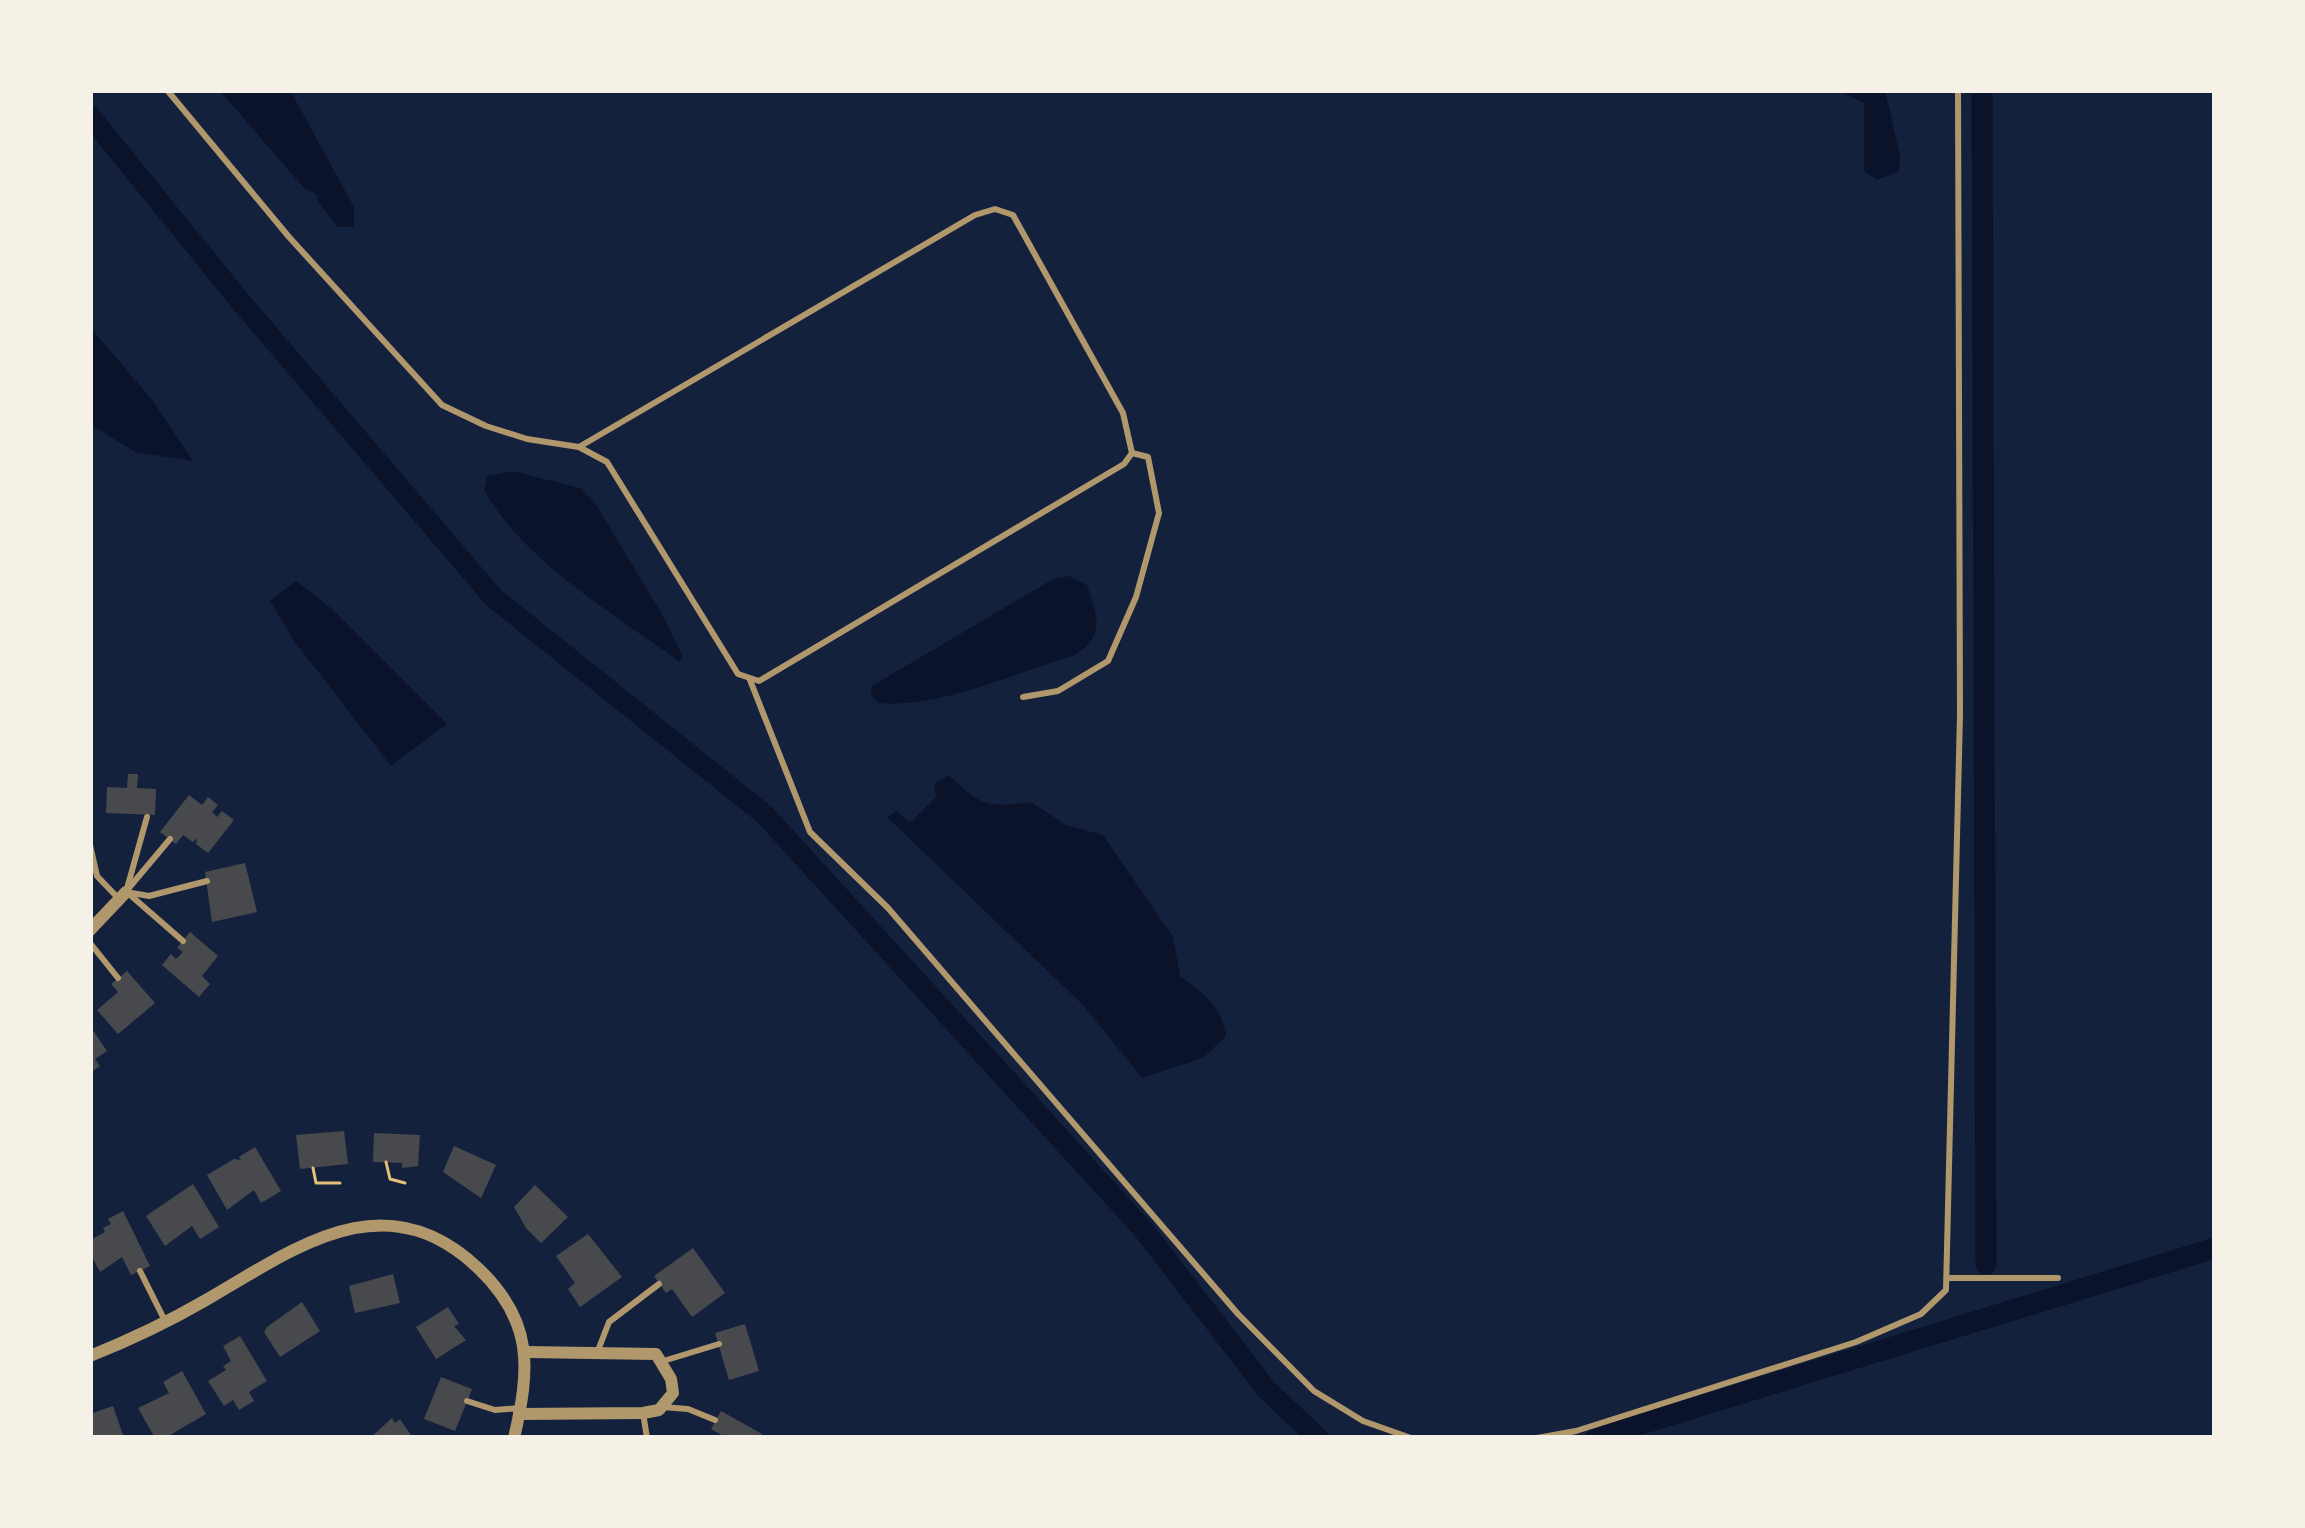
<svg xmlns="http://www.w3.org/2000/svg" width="2305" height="1528" viewBox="0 0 2305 1528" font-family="'Noto Sans',sans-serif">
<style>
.water{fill:#0b132b}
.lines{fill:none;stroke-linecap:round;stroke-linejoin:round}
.canal{stroke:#0b132b;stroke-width:21}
.building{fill:#48494c}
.path{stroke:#e5c07b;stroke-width:3}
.service{stroke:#b1986c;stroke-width:6}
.minor{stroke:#b1986c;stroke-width:12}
</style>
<rect width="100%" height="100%" fill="#14213d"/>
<g class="water">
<polygon points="219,90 290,90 354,207 354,227 337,227 317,200 316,194 305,189"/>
<polygon points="1837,90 1885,90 1900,155 1899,171 1877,180 1864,171 1864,103"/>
<polygon points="90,327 153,401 193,461 135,452 90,424"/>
<path d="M512,471L580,488L595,503L663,616L682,655L680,662C613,613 525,563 484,490L487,476Z"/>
<path d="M1069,576L1087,585C1098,618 1106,637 1073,656C1015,673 937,709 878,703L871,695L872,686L1055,578Z"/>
<polygon points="296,581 332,609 447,724 391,766 295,642 270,601"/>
<path d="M949,775C981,806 986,808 1031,802L1066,825L1103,835L1173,937L1180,976C1204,993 1222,1007 1226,1036L1203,1058L1142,1078L1083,1005L887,817L896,811L910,823L936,797L934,784Z"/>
</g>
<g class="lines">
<g class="canal">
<polyline points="1982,90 1986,1264"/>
<polyline points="90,116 240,301 494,598 765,815 1143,1229 1267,1390 1318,1438"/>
<polyline points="1596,1438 2215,1248"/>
</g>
</g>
<g class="building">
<polygon points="128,774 138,774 137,788 156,789 155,815 106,813 107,787 127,788"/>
<polygon points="189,795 202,805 208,797 218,805 212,812 217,817 222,811 234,820 208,853 196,844 197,838 193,842 183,835 176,844 160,832"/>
<polygon points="245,863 257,912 212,922 205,872"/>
<polygon points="190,932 218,956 202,976 210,984 199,997 162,965 171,954 176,959 183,952 177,948"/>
<polygon points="127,971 155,1003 118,1034 97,1010 118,992 111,984"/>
<polygon points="90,1026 107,1051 95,1059 100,1066 90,1073"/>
<polygon points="344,1131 348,1164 300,1169 296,1135"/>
<polygon points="374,1133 420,1135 418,1166 402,1168 402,1163 373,1162"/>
<polygon points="454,1146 496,1165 481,1198 443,1172"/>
<polygon points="255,1147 281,1191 261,1203 254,1190 227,1210 207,1175 234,1159 241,1160 239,1157"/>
<polygon points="193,1184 219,1227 200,1239 192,1226 165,1246 146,1216"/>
<polygon points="535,1185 568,1217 541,1243 526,1228 514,1207"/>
<polygon points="123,1211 150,1266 131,1275 122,1257 100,1272 90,1253 90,1240 105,1232 103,1228 111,1224 108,1219"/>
<polygon points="588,1234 622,1277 580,1307 568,1289 575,1283 556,1256"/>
<polygon points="693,1248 725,1293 692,1317 672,1289 666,1293 654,1276"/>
<polygon points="393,1274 400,1303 355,1313 349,1286"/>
<polygon points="302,1302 320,1331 280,1357 264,1332 267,1327"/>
<polygon points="448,1307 459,1324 454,1326 466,1340 436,1359 416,1327"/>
<polygon points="745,1324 759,1371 729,1380 715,1333"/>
<polygon points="240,1336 267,1381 249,1392 254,1401 239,1410 233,1400 224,1406 208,1381 226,1370 223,1366 231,1361 223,1346"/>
<polygon points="182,1371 206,1414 165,1438 155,1438 138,1408 169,1393 163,1382"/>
<polygon points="441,1377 472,1389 455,1431 424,1419"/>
<polygon points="113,1406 124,1438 90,1438 90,1414"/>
<polygon points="721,1411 762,1434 760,1438 727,1438 711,1429"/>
<polygon points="392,1418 395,1423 400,1419 413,1438 370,1438"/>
</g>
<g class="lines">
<g class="path">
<polyline points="386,1162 390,1179 405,1183"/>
<polyline points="313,1168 316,1183 340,1183"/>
</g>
<g class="service">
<polyline points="167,90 289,237 442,405 486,426 527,439 579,447 607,462 738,674 759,681 1124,464 1132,453 1123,413 1013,215 995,209 975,215 579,447"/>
<polyline points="750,680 810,832 888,908 1238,1314 1314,1391 1363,1421 1411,1438"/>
<polyline points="1023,697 1058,691 1108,661 1136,597 1159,513 1148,457 1132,453"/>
<polyline points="90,845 97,876 118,898"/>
<polyline points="128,889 170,839"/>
<polyline points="126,892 149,896 207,881"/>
<polyline points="126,892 147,817"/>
<polyline points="129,894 183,941"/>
<polyline points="90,943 118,978"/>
<polyline points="140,1271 164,1319"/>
<polyline points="1949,1278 2058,1278"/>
<polyline points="597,1353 609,1322 659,1284"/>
<polyline points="660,1362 719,1344"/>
<polyline points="467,1401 495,1410 521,1408"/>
<polyline points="662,1407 688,1409 715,1420"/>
<polyline points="643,1413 647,1438"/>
<polyline points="1537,1438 1576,1431 1856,1342 1921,1314 1946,1290 1960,714 1958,90"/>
</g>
<g class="minor">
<polyline points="90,930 126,892"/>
<path d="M90,1356C130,1340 168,1322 206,1300C296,1248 385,1179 479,1269C534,1322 530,1369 514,1438"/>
<polyline points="519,1414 643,1413 659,1410 673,1393 671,1379 656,1354 526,1352"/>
</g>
</g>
<rect width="2305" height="1528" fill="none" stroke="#f6f1e7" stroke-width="186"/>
</svg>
